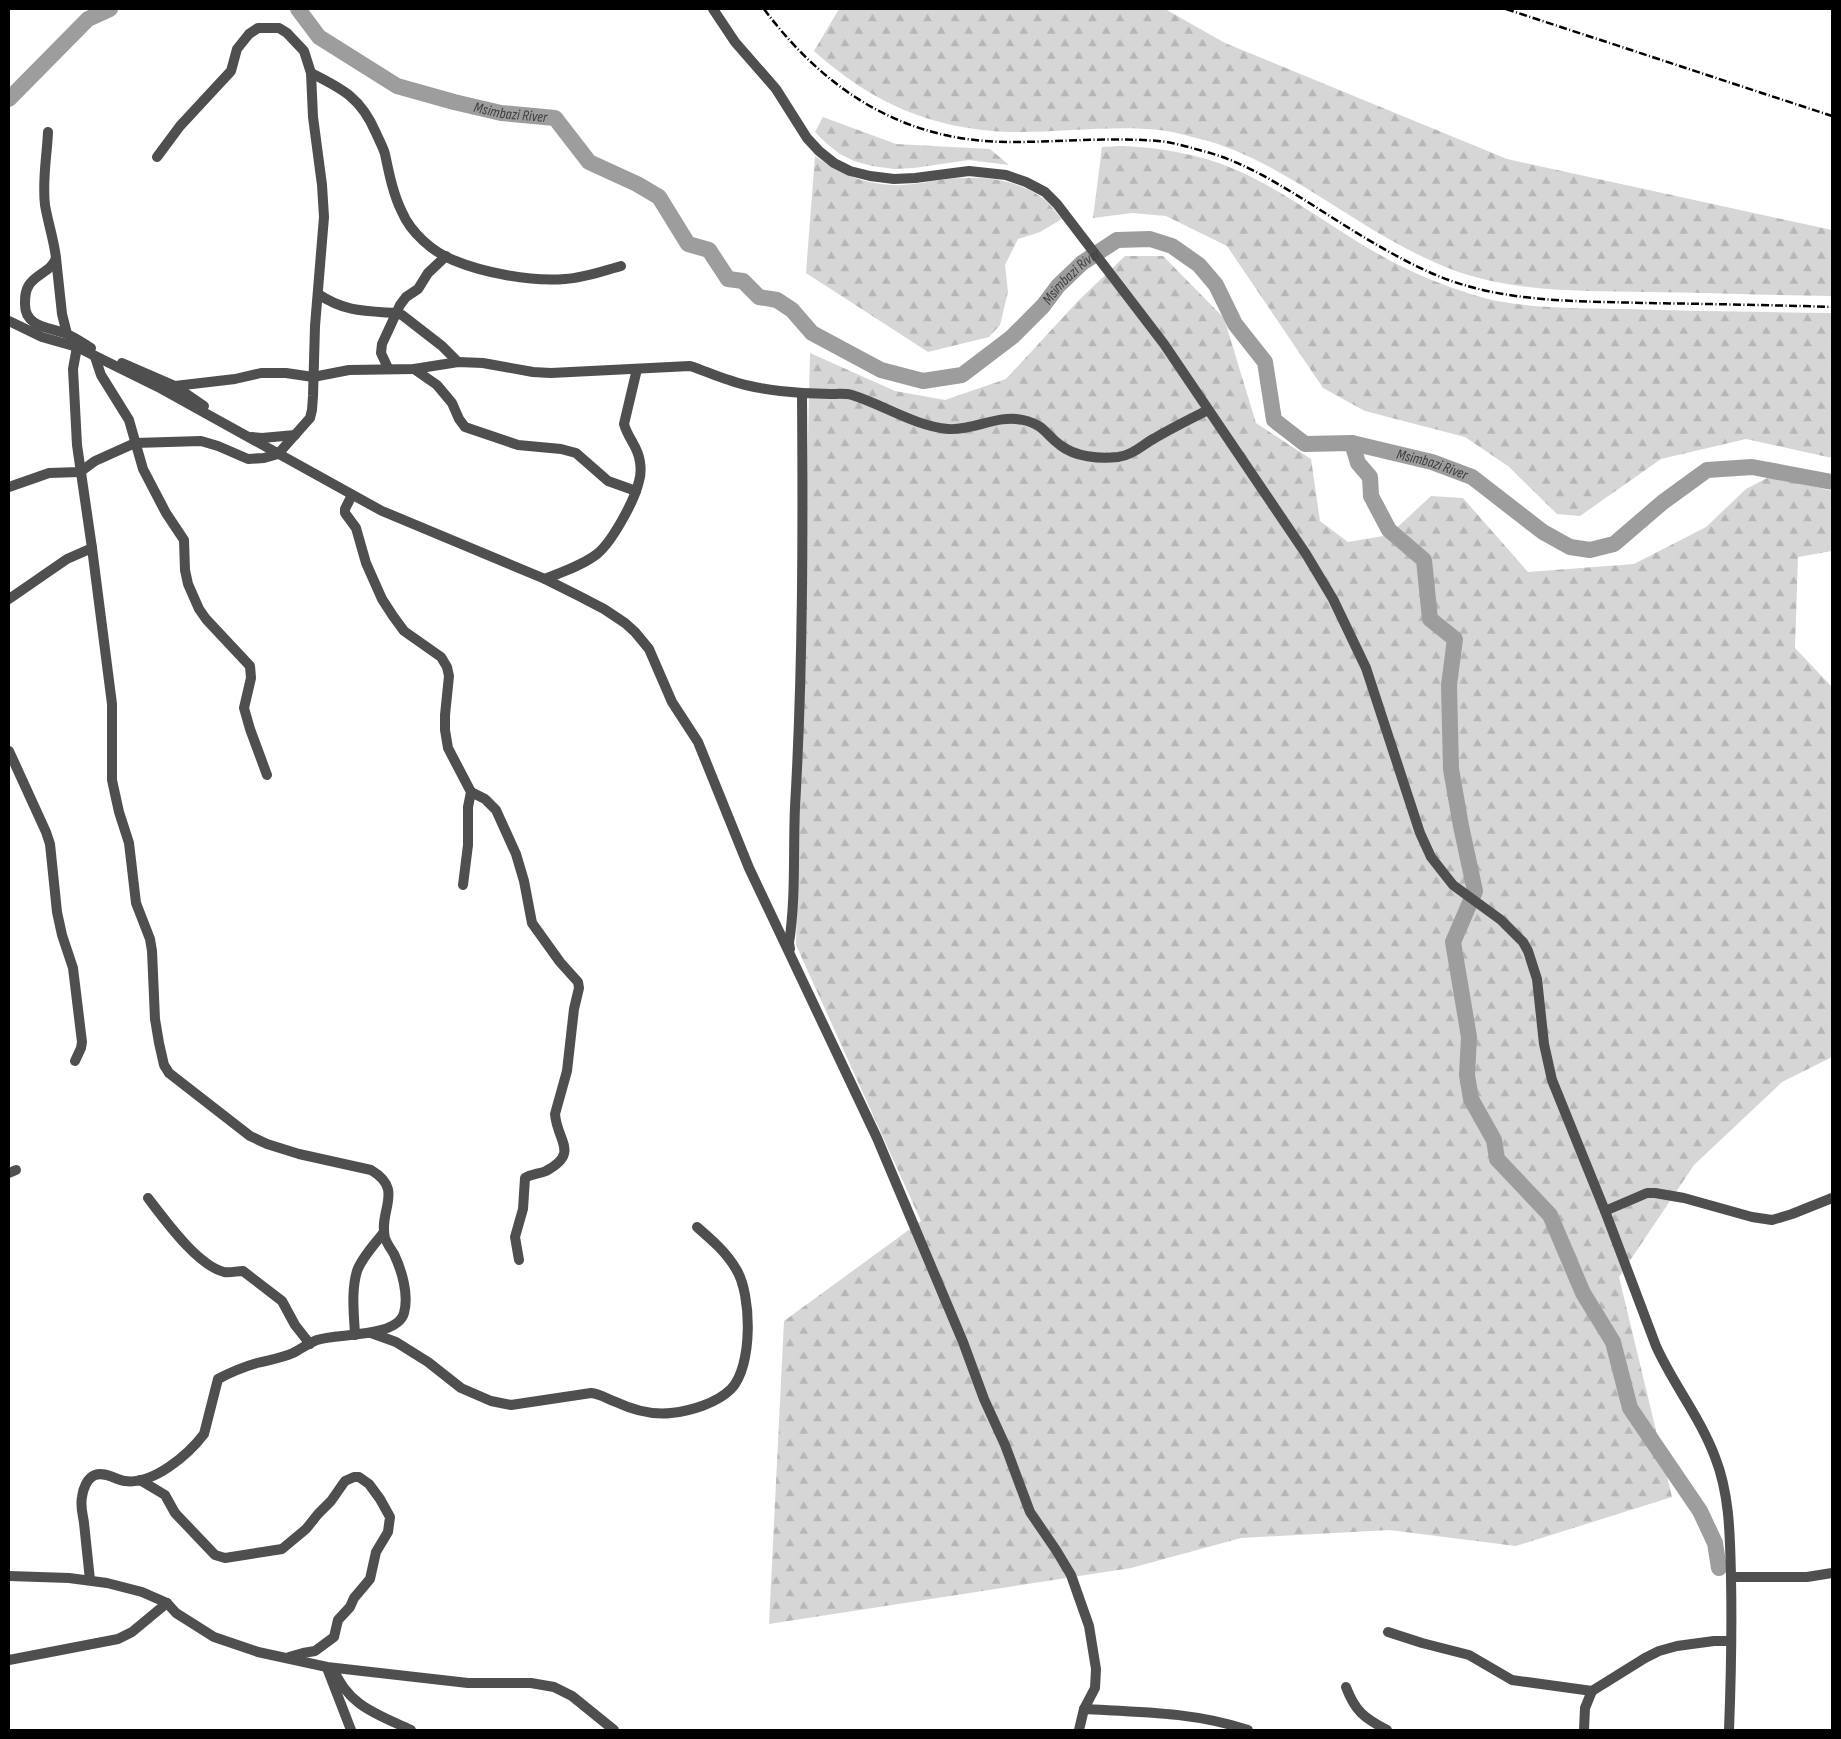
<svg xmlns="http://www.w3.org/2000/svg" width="1841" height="1739" viewBox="0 0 1841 1739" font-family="'Sofia Sans Condensed',sans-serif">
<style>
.forest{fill:url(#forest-firs)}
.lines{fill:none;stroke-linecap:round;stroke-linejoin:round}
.river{stroke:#9d9d9d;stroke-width:16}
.minor{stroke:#4f4f4f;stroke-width:10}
.rail{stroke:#000;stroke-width:2.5;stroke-dasharray:8 2.5 1 2.5;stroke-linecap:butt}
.labels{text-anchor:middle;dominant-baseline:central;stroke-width:4.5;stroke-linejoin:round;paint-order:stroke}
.water-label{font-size:15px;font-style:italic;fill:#3e3e3e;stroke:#fff}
</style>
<defs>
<pattern id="forest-firs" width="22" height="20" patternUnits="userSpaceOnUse" patternTransform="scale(1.25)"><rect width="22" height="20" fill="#d6d6d6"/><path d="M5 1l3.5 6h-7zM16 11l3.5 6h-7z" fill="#b6b6b6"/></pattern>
</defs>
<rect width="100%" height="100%" fill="#fff"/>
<g class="forest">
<path d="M839,9H1165L1225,43L1507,159L1832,230V296C1771,295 1710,293 1648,292C1577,291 1502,293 1436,263C1393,244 1354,218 1314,193C1280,172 1246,152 1208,141C1192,137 1176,132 1160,130C1110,125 1059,133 1009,132C931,129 872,103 814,51Z"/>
<polygon points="823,117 896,144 990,149 1009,165 969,160 914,168 894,169 872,166 854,161 840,154 826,143 815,132"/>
<path d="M1124,146C1162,148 1199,154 1234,169C1286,191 1331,228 1380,255C1410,272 1442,285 1474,295C1516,309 1580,308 1624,309C1694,311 1763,312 1832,313V458L1746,439L1661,459L1580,516L1557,514L1508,466L1465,437L1365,411L1323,388L1227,246L1166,216L1132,213L1093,218L1102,147Z"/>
<path d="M815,156C840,174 861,183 892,185C908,186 925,182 941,180C974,175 1013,177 1041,197C1049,202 1055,212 1062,219L1040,232L1018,239L1005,265L1008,292L1000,325L989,337L928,352L806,273Z"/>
<polygon points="1125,256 1163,256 1224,318 1256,423 1311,459 1320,521 1348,542 1389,535 1431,496 1463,498 1528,572 1634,564 1706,527 1746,489 1771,476 1832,491 1832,551 1798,557 1795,648 1832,687 1832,1057 1782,1082 1694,1165 1619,1277 1672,1497 1516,1546 1389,1530 1241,1538 1131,1568 769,1624 784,1321 921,1221 796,945 810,353 895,391 945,400 1006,379 1078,301"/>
</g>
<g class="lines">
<g class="river">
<path id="s1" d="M298,9L319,37L397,86L454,102L501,113L555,118L589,162L637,184L659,197L688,244L709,250L728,279L743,281L759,297L777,300L792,310L812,333L881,370L923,381L962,375L1012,337L1043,306L1058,286L1082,263L1117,240L1150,239L1172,246L1199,265L1216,285L1235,324L1265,362L1274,420L1305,444L1352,443L1432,462L1472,477L1543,532L1570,547L1590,550L1614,544L1663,502L1707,470L1752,467L1832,482"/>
<polyline points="9,99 88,19 110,9"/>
<polyline points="1352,443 1358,463 1370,477 1371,496 1389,530 1424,560 1430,619 1455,639 1449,685 1451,769 1461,826 1475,891 1453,942 1469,1037 1467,1075 1471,1099 1494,1140 1497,1159 1550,1215 1583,1293 1613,1342 1630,1408 1700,1511 1715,1543 1719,1568"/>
</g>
<g class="minor">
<path d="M713,9L735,42L776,89L807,138L819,151L834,163L850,171L870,176L894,179L915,178L969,171L1006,175L1026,182L1045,192L1057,204L1164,344L1306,554L1333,599L1366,668L1420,833L1431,857L1453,885L1501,920L1523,942L1528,951L1537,979L1544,1044L1552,1080L1605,1211L1656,1346C1673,1384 1700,1417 1715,1457C1730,1495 1730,1537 1731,1577C1732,1628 1731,1679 1729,1730"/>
<path d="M311,73C343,89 361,98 376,133C379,140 383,147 385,154C389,173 393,194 402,212C411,233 433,252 453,260C484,273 532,282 565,279C584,278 603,271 621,266"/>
<path d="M48,132C47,156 42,180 45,205C48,223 54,240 56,258C52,271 36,274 29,285C25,291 25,297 25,303C24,328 50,327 67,334C76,338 83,343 91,348"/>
<polyline points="56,258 62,314 67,334"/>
<path d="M318,294C345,312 365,311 396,313L402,315L442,346L458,362"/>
<polyline points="9,321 42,337 77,347 158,387 382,511 545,579 579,596 604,609 625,623 635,632 649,649 672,702 698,742 749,868 877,1138 963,1342 984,1399 1005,1445 1030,1512 1056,1550 1071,1575 1089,1626 1096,1669 1095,1688 1084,1709 1079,1730"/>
<path d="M77,347L73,369L77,445L92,548L112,704V780L119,812L129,843L136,903L150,939L152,951L155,1019L159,1043L164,1065L169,1073L250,1136L267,1144L299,1154L371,1170C405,1190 378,1210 385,1238C387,1244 391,1249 394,1254C402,1271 409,1295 404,1313C397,1338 337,1333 317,1340C309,1343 301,1349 293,1353C282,1358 269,1360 257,1363C243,1367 231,1372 218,1379L204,1434C188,1455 153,1485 125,1481C116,1480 105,1471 95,1475C87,1478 83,1489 82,1497C80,1506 83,1515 84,1523C86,1542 88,1561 90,1580"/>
<polyline points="95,357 101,375 129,420 143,469 166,513 184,540 185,570 188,584 199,609 206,619 250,666 251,678 244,708 250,729 267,775"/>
<polyline points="122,363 175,386 204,406"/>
<polyline points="388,368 381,353 382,344 400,305 406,297 418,289 428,273 446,256"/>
<polyline points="414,369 437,385 452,403 459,419 465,427 518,445 561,449 576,453 608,481 636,491"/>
<path d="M175,386L235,379L261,373H286L313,377L349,370L414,369L458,362L483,363L533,372L551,373L690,366C703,370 715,376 729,380C745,386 763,389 780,391C797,393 813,394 830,394C837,394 845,393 852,395C884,405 915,426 948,429C974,431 997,414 1023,420C1045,425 1045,434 1060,445C1075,457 1099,459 1118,457C1133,455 1142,445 1155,438C1172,428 1190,419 1208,410"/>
<polyline points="252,437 262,438 295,435"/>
<polyline points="9,487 49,473 80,472 95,461 135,443 201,441 218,446 248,459 264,458 278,454 310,418 312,410 313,396 315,326 324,217 322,185 313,117 311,73 304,51 287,33 279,28 258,28 249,34 237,49 231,71 180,126 157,157"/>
<polyline points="352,495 345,509 345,513 356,528 366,563 382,599 393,616 404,631 441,657 447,667 449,676 445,715 445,730 448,748 471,792 468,807 468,845 463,885"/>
<path d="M545,579C562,572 583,565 597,554C612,542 635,500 639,481C641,475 641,469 640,462C638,446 628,439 624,424L637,369"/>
<polyline points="9,599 67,559 92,548"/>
<polyline points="9,751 46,832 50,844 57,912 62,935 73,968 82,1042 81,1048 75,1061"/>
<path d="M471,792L485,799L496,810L516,854L524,881L532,923L560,962L578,982L579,988L574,1009L567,1071L555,1114C557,1141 580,1153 546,1171C539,1174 531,1174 525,1178L523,1209L515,1237L519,1260"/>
<path d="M790,949L789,943C796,898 793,852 795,807C803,669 803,531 802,393"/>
<polyline points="9,1173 16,1170"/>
<path d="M148,1198C165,1220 197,1265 224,1272C230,1273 237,1271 243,1271L282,1301L295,1325L310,1344"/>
<polyline points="1605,1211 1647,1193 1655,1193 1684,1198 1752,1217 1772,1220 1792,1214 1832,1198"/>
<path d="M371,1333L396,1342L428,1362L461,1388L491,1401L511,1405L591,1393C601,1394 607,1399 616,1402C633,1410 653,1415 671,1413C691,1411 717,1403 731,1389C753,1367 752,1294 736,1269C726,1252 712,1240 697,1227"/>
<path d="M355,1335C354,1314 351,1291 357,1271C362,1257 375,1244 384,1232"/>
<polyline points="140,1480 165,1495 175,1513 215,1555 225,1558 282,1549 306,1529 318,1514 331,1501 345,1481 354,1477 359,1477 369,1484 380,1499 390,1517 388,1532 376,1552 370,1579 354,1598 350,1607 338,1620 334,1637 315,1651 303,1653 289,1657"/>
<polyline points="9,1576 69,1578 107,1583 142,1592 167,1603 176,1613 214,1637 258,1652 327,1667 468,1683 531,1683 554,1687 572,1696 614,1730"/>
<polyline points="1731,1577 1807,1577 1832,1573"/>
<polyline points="1388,1632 1422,1643 1469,1655 1512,1680 1592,1691"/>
<polyline points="9,1660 118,1639 132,1632 167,1603"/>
<polyline points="327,1668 351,1730"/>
<path d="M333,1668C348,1706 377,1714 411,1730"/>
<path d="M1346,1687C1355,1711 1364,1718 1387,1730"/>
<path d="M1084,1709C1139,1712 1195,1712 1248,1730"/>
<polyline points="1584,1730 1585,1708 1592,1691 1645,1658 1659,1651 1677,1646 1714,1641 1731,1641"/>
</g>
<g class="rail">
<path d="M764,9C826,92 906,143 1013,142C1061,142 1109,137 1158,141C1172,142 1188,147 1203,151C1242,161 1277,183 1311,204C1350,229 1389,254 1431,273C1499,303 1575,301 1647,303C1709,304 1771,305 1832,307"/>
<polyline points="1506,9 1832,116"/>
</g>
</g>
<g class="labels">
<g class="water-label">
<text stroke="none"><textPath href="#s1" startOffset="244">Msimbazi River</textPath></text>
<text stroke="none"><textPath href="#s1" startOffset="948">Msimbazi River</textPath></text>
<text stroke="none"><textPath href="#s1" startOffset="1442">Msimbazi River</textPath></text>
</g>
</g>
<rect width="1841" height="1739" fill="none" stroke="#000000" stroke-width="20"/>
</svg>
